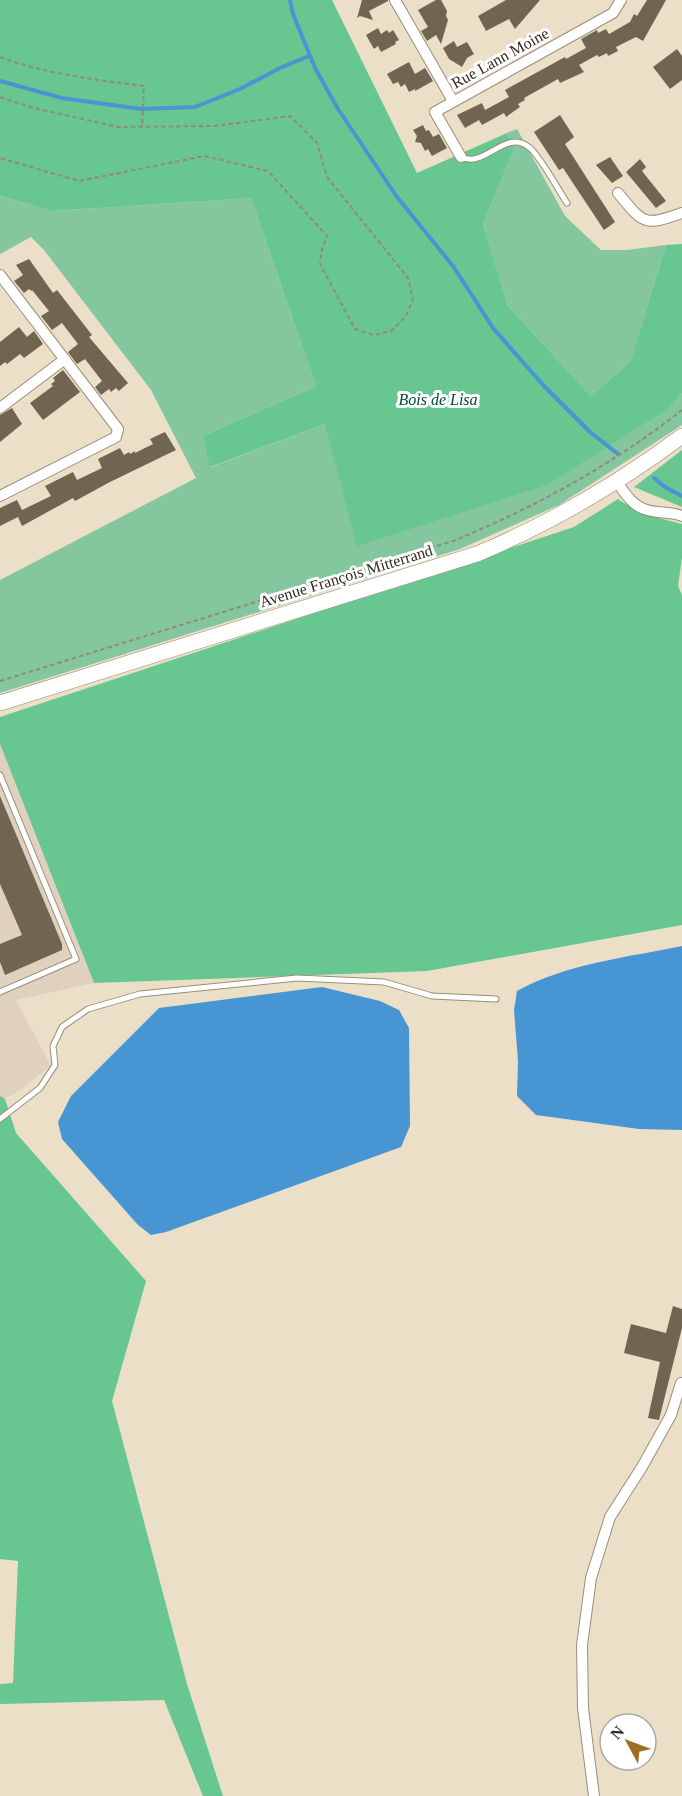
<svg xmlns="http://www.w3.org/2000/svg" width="682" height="1796" viewBox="0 0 682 1796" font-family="Georgia,serif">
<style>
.commercial{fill:#e0d1bf}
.green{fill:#84c69e}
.forest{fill:#68c691}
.water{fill:#4795d2}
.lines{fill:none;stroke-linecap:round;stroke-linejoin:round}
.stream{stroke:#4795d2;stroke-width:4}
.building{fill:#706551}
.service-casing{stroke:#9a8e79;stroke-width:7}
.minor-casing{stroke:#9a8e79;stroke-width:12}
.secondary-casing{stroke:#9a8e79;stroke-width:16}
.path{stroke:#93897a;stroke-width:2;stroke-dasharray:4.5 3;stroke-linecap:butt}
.service{stroke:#fff;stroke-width:5}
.minor{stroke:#fff;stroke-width:10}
.secondary{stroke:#fff;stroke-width:15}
.labels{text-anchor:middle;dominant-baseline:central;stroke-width:6;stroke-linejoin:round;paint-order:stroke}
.street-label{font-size:16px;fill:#302b23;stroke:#fff}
.park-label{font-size:16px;font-style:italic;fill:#004e2d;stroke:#fff}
</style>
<rect width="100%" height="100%" fill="#ecdfc8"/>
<polygon class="commercial" points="0,744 94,983 16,1000 51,1066 14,1094 0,1101"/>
<g class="green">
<polygon points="517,129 565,216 601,250 627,250 666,245 630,362 591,396 508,306 483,224 514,149 507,133"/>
<polygon points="0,196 53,211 251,198 316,386 203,436 211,467 325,424 669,408 682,393 682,425 559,505 460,549 0,693 0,580 196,478 151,390 44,250 31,237 0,254"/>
</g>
<g class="forest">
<polygon points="0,0 332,0 417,173 507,133 514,149 483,224 508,306 591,396 630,362 666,245 682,244 682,393 669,408 547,485 357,546 325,424 210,467 203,436 316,386 251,198 53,211 0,196"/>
<polygon points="682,450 682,507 634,487"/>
<polygon points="618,499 639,513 682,524 682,558 678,586 682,595 682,925 427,971 94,983 0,744 0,717 574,527"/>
<polygon points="0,1096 5,1099 16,1133 146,1281 112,1401 187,1684 223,1796 203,1796 164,1700 0,1704 0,1684 13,1683 18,1561 0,1559"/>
</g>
<g class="water">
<path d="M682,946V1130L639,1129L536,1115L517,1096L518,1061L514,1010L517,991C565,964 629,957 682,946Z"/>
<polygon points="322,987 380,1001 399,1010 409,1028 410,1126 401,1147 166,1232 151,1235 138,1225 62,1139 58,1122 71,1096 159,1008"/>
</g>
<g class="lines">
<g class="stream">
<polyline points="290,0 293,14 315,68 338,109 397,197 453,266 493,328 543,385 590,432 618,454"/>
<polyline points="0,81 62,98 141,109 195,107 240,89 280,68 309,56"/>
<polyline points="654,478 665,487 682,496"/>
</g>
</g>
<g class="building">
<polygon points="362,0 388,0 388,1 369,11 373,20 360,16 357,18"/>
<polygon points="436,0 441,0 447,11 446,16 448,20 441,44 436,35 427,41 421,31 428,27 418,10"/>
<polygon points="506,0 540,0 515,29 509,19 486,31 478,16"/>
<polygon points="647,0 666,0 643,41 636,37 616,47 618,51 608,56 607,53 599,57 597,55 579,65 584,72 560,83 558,79 524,98 525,100 518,104 520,107 506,117 504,113 482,125 479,120 465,128 457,115 482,103 485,110 509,97 505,90 565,57 566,59 586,48 581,39 597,30 598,33 606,29 609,34 630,22 634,14 637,16"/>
<polygon points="378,28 381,34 387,30 389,33 393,30 399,40 395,42 396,44 381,52 378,46 374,49 366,35"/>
<polygon points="454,41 457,47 467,42 474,54 467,58 462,67 449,59 443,48"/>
<polygon points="677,49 682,56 682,80 670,89 653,67"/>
<polygon points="409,62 415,74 425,68 433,81 415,91 415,89 409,92 405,84 401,87 398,82 393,84 387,74"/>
<polygon points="560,115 574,137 565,144 615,222 604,230 563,168 559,170 534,132"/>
<polygon points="423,125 426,131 429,130 433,137 439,134 447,148 432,156 428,149 425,151 421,143 415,142 417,136 413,130"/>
<polygon points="610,157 623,176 612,183 596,165"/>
<polygon points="640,159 646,167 642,171 666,201 656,208 626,172"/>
<polygon points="29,259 53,293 57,290 92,335 89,337 128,383 119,391 116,388 111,392 109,389 101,395 95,387 102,381 85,359 77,364 68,352 78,344 62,323 52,330 41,316 49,311 32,290 31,291 29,289 24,293 14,281 23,275 16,265"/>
<polygon points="19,327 27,337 34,331 43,344 24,358 20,354 7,364 5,362 0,366 0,342"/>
<polygon points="63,370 80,392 43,420 30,403 53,386 51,384 55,381 53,378"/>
<polygon points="12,408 22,424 0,442 0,415"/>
<polygon points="165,432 176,450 110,482 75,501 73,498 22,526 18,517 0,526 0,508 17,500 22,510 51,496 45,486 73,472 77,480 102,468 98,459 120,448 124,455 129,452 130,454 135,451 135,453 153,444 150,439"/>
<polygon points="0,796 62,944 62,950 5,975 0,962 0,944 22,935 0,884"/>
<polygon points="673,1306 682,1309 682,1328 659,1420 648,1418 660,1362 624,1353 631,1324 666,1333"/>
</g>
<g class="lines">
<defs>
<g id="service">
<path d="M461,157C485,169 506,127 530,148C542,159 557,188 567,203"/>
<polyline points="0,775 76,959 0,992"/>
<polyline points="0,1119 40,1088 55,1065 53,1046 62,1027 88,1009 140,994 297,978 384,982 432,996 496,999"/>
</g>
<g id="minor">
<polyline points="395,0 453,101"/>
<polyline points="461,157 435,112 613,13 621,0"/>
<path d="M618,193C643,223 643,227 682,213"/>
<polyline points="0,275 118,429 116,437 0,496"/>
<polyline points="0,408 65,359"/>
<path d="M617,482C624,492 632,505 644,509C656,514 670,511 682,516"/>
<polyline points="594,1796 583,1708 582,1645 591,1578 610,1517 642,1467 671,1415 681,1383"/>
</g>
<path id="secondary" d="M0,703L477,554C551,523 618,484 682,436"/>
</defs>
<use href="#service" class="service-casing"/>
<use href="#minor" class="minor-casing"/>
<use href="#secondary" class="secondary-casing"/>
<g class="path">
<path d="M0,57C46,74 96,80 144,86L142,127"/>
<polyline points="0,97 30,107 118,127 215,126 290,116 317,143 327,177 408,278 413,299 406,316 391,331 373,335 355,329 320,264 322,249 327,236 268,171 204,156 79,181 0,158"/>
<path d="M0,681L456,540C539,505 612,465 682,410"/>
</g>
<use href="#service" class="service"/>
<use href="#minor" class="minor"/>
<use href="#secondary" class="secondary"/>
</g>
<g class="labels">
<g class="street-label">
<text transform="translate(500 58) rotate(-29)">Rue Lann Moine</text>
<text transform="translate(346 576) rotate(-17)">Avenue François Mitterrand</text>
</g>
<g class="park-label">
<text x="438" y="399">Bois de Lisa</text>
</g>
</g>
<g transform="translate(628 1742) rotate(311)"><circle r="28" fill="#ffffff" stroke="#acaaa7" stroke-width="1.5"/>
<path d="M0-4.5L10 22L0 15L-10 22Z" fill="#9f6e23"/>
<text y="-9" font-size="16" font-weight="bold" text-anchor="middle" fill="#302b23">N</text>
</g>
</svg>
